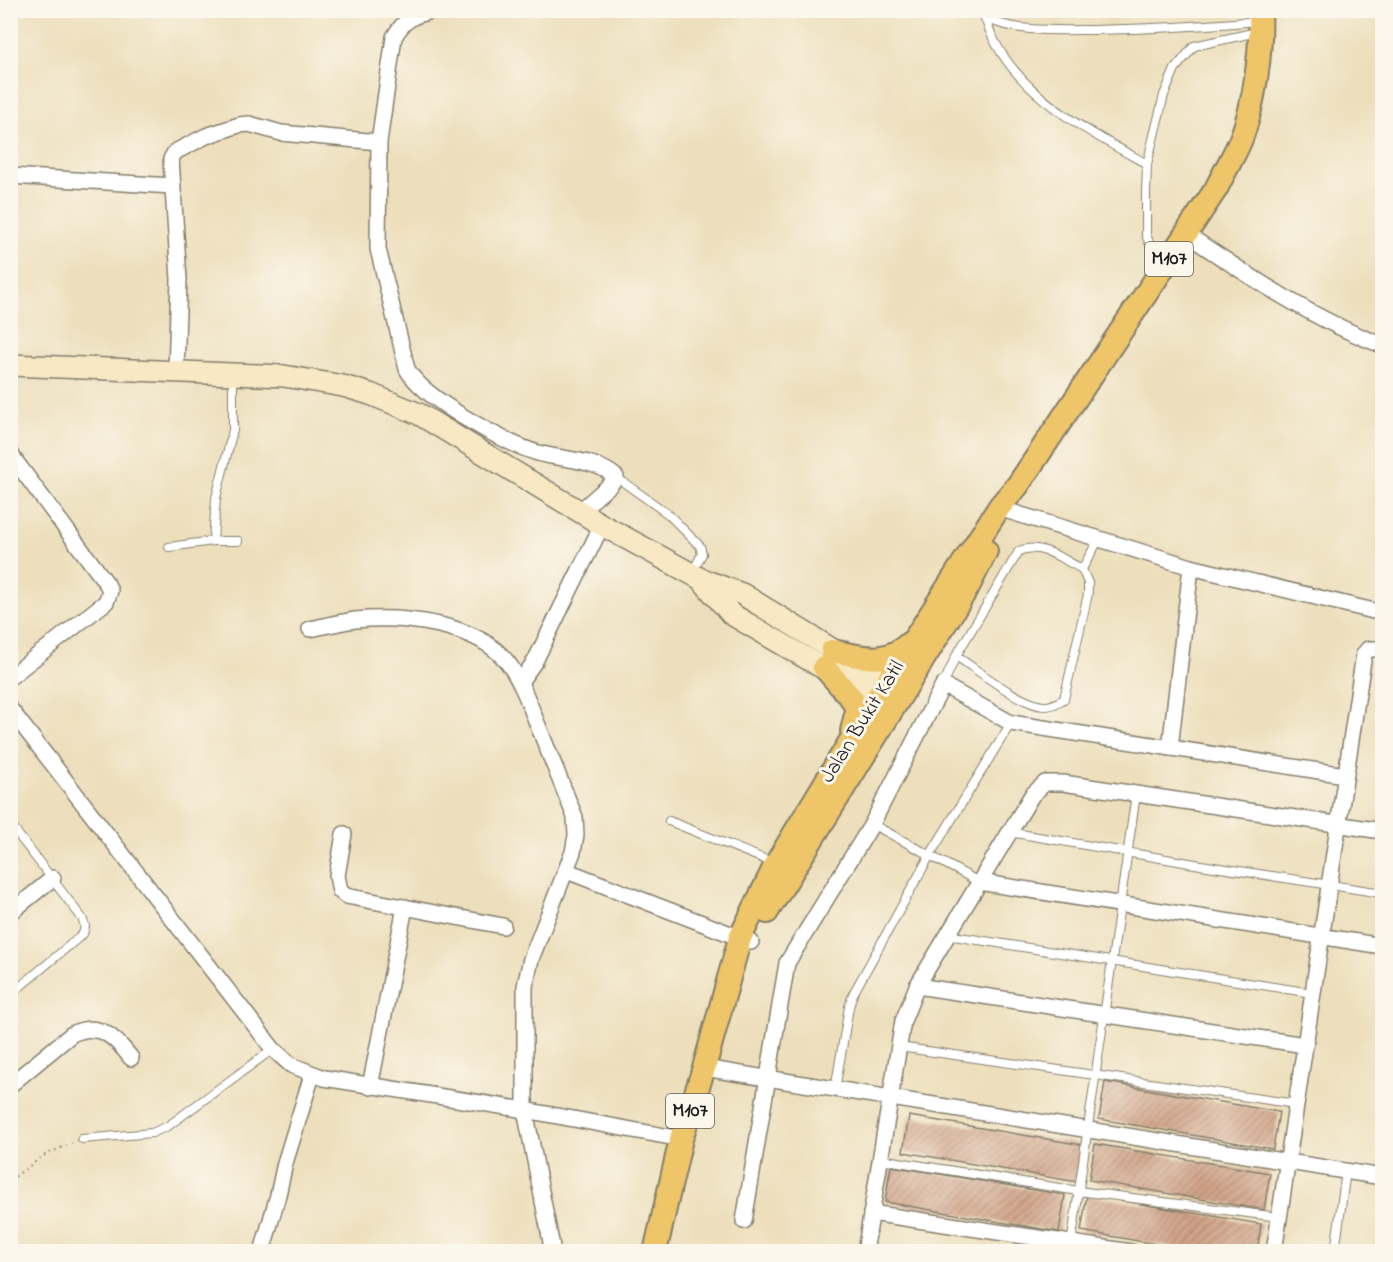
<svg xmlns="http://www.w3.org/2000/svg" width="1393" height="1262" viewBox="0 0 1393 1262" font-family="'Indie Flower',sans-serif">
<style>
.building{fill:url(#building-hatch)}
.lines{fill:none;stroke-linecap:round;stroke-linejoin:round}
.lane-casing{stroke:#847e6c;stroke-width:10}
.street-casing{stroke:#847e6c;stroke-width:18}
.secondary-casing{stroke:#847e6c;stroke-width:24}
.primary-casing{stroke:#847e6c;stroke-width:26}
.path{stroke:#847e6c;stroke-width:2;stroke-dasharray:1.5 4.5;stroke-linecap:butt}
.lane{stroke:#fff;stroke-width:8}
.street{stroke:#fff;stroke-width:15}
.secondary{stroke:#f8e8c3;stroke-width:21}
.primary{stroke:#eec569;stroke-width:22}
.labels{text-anchor:middle;dominant-baseline:central;stroke-width:6;stroke-linejoin:round;paint-order:stroke}
.shield{fill:#fbf7ec;stroke:#5f5e5a;stroke-width:1.5}
.shield-label{font-size:20px;font-weight:bold;fill:#1c1c1c}
.street-label{font-size:21px;fill:#1c1c1c;stroke:#fbf7ec}
</style>
<defs>
<pattern id="building-hatch" width="6" height="6" patternUnits="userSpaceOnUse" patternTransform="scale(1.5)"><rect width="6" height="6" fill="#d2a489"/><path d="M-1 1l2-2M0 6l6-6M5 7l2-2" fill="none" stroke="#aa856f"/></pattern>
</defs>
<rect width="100%" height="100%" fill="#fbf7ec"/>
<filter id="ink" filterUnits="userSpaceOnUse"><feTurbulence type="fractalNoise" baseFrequency=".0167" numOctaves="2"/><feDisplacementMap in="SourceGraphic" scale="12" xChannelSelector="R" yChannelSelector="G"/><feConvolveMatrix kernelMatrix="1 2 1 2 8 2 1 2 1" color-interpolation-filters="sRGB"/></filter>
<filter id="wash" filterUnits="userSpaceOnUse"><feTurbulence type="fractalNoise" baseFrequency=".008" numOctaves="4" result="noise"/><feDisplacementMap in="SourceGraphic" scale="24" xChannelSelector="R" yChannelSelector="G"/><feGaussianBlur stdDeviation="1.35" result="paint"/><feColorMatrix in="noise" values="0 0 0 0 0 0 0 0 0 0 0 0 0 0 0 0 0 1.4 0 .05"/><feComposite in="paint" operator="in"/></filter>
<g filter="url(#wash)">
<rect width="100%" height="100%" fill="#eddfbc"/>
<g id="blocks">
<g class="building">
<polygon points="1105,1082 1279,1112 1273,1149 1099,1119"/>
<polygon points="909,1116 1083,1145 1077,1182 903,1152"/>
<polygon points="1095,1144 1270,1173 1264,1210 1089,1180"/>
<polygon points="891,1166 1065,1195 1059,1232 885,1202"/>
<polygon points="1087,1195 1261,1224 1257,1252 1201,1252 1081,1231"/>
</g>
</g>
</g>
<g filter="url(#ink)">
<use href="#blocks" fill-opacity="0" stroke="#847e6c" stroke-width="1.5"/>
<g class="lines">
<defs>
<g id="lane">
<path d="M981,10L985,18C1017,33 1058,30 1093,30C1148,29 1203,26 1258,21"/>
<path d="M985,18C1008,91 1084,129 1147,164"/>
<polyline points="1162,263 1153,251 1146,235 1146,193 1147,164 1164,95 1175,69 1194,46 1257,32"/>
<polyline points="616,477 668,514 700,546 702,554 692,573"/>
<polyline points="213,541 216,498 233,430 233,374"/>
<polyline points="169,547 213,541 238,541"/>
<polyline points="1082,569 1099,539"/>
<path d="M943,685L956,656L1019,551C1040,542 1064,560 1082,569L1088,583V594L1064,699C1058,702 1053,706 1046,706C1024,707 976,669 956,656"/>
<polyline points="669,821 774,863"/>
<polyline points="10,824 82,918 85,926 83,934 10,995"/>
<polyline points="872,824 979,882"/>
<polyline points="1009,832 1201,865 1382,893"/>
<polyline points="947,935 1312,993"/>
<polyline points="899,1047 1296,1104"/>
<polyline points="835,1090 849,1007 853,994 930,855 1011,723"/>
<polyline points="82,1139 152,1133 168,1126 273,1049"/>
<polyline points="880,1159 1078,1191 1279,1217"/>
<polyline points="1070,1252 1136,794"/>
<polyline points="1335,1252 1346,1171"/>
</g>
<g id="street">
<path d="M435,10C414,15 405,18 394,37L379,142L378,249L407,369C422,398 506,444 538,453C563,460 596,459 616,477L611,484L580,511"/>
<polyline points="10,176 172,186"/>
<path d="M1186,234C1246,274 1315,321 1382,345"/>
<polyline points="176,372 179,279 171,159 175,152 206,136 239,125 249,124 281,133 379,142"/>
<polyline points="10,454 107,584 110,591 106,602 10,677"/>
<polyline points="1000,506 1008,511 1191,567 1382,613"/>
<path d="M310,629C325,626 340,622 355,620C402,616 477,622 508,663C522,682 530,706 539,728C551,758 563,788 575,817L576,835L573,852L531,959L525,986V1110L553,1252"/>
<polyline points="520,682 535,661 602,525"/>
<polyline points="10,709 273,1049 291,1065 324,1078 525,1110 681,1139"/>
<polyline points="1170,748 1191,567"/>
<polyline points="344,834 337,876 340,891 346,896 503,926"/>
<polyline points="567,871 751,942"/>
<polyline points="979,882 1382,946"/>
<polyline points="10,913 53,878"/>
<polyline points="917,986 1305,1045"/>
<polyline points="704,1068 1382,1177"/>
<path d="M10,1085L72,1034C99,1021 115,1037 131,1058"/>
<polyline points="370,1087 405,907"/>
<polyline points="871,1213 1131,1252"/>
<polyline points="744,1221 787,963 872,824 943,685 1011,723 1345,775"/>
<polyline points="262,1252 278,1195 285,1163 312,1075"/>
<polyline points="865,1252 903,1021 917,986 1032,795 1045,783 1063,783 1382,831"/>
<polyline points="1274,1252 1364,654 1368,649 1382,649"/>
</g>
<g id="secondary">
<polyline points="10,365 284,376 343,386 370,394 419,414 602,525 701,579 742,594 887,683"/>
<polyline points="702,580 731,614 876,699"/>
</g>
<g id="primary">
<path d="M832,651C864,657 884,666 911,642"/>
<polyline points="824,667 852,699 857,710 852,731"/>
<polyline points="767,912 968,587 986,551"/>
<path d="M655,1252L681,1139L704,1068L740,938L776,864L876,699L1000,506L1018,485L1216,189C1224,172 1234,156 1241,139C1255,103 1262,48 1260,10"/>
</g>
</defs>
<use href="#lane" class="lane-casing"/>
<use href="#street" class="street-casing"/>
<use href="#secondary" class="secondary-casing"/>
<use href="#primary" class="primary-casing"/>
<polyline class="path" points="10,1180 45,1155 72,1143"/>
<use href="#lane" class="lane"/>
<use href="#street" class="street"/>
<use href="#secondary" class="secondary"/>
<use href="#primary" class="primary"/>
</g>
</g>
<g class="labels">
<g class="shield">
<rect x="1145" y="242" width="48" height="34" rx="4.5"/>
<rect x="666" y="1094" width="48" height="34" rx="4.5"/>
</g>
<g class="shield-label">
<text x="1169" y="259">M107</text>
<text x="690" y="1111">M107</text>
</g>
<g class="street-label">
<text transform="translate(863 722) rotate(-58)">Jalan Bukit Katil</text>
</g>
</g>
<rect width="1393" height="1262" fill="none" stroke="#fbf7ec" stroke-width="36"/>
</svg>
